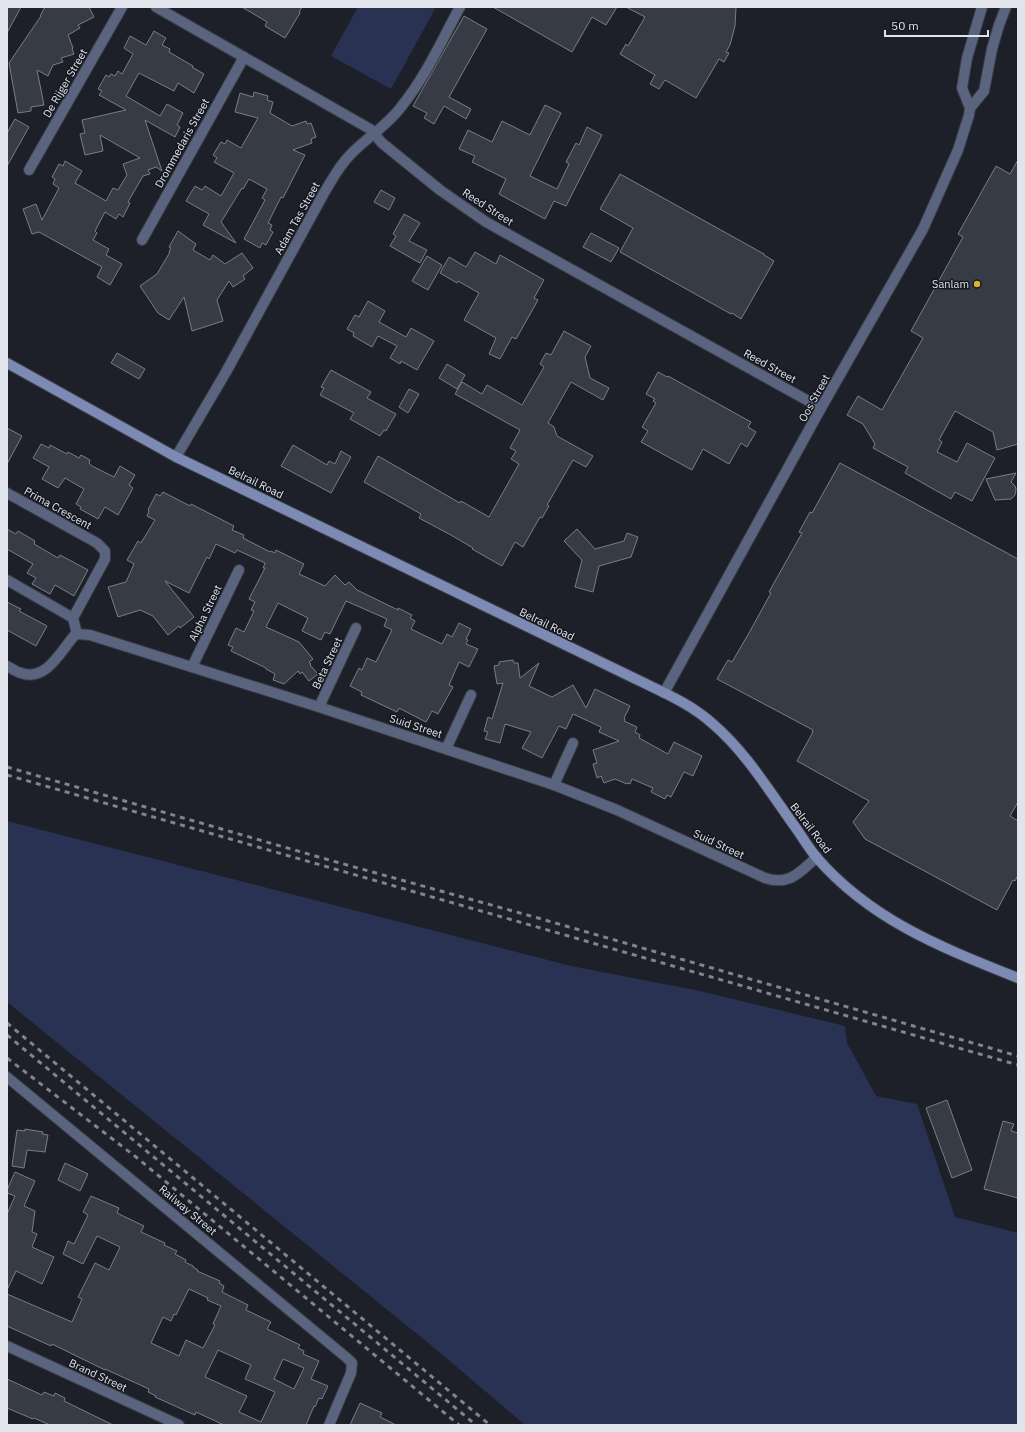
<svg xmlns="http://www.w3.org/2000/svg" width="1025" height="1432" viewBox="0 0 1025 1432" font-family="'IBM Plex Sans',sans-serif">
<style>
.green{fill:#293252}
.building{fill:#373b45;stroke:#797d89;fill-rule:evenodd}
.lines{fill:none;stroke-linecap:round;stroke-linejoin:round}
.street-casing{stroke:#393b44;stroke-width:12}
.secondary-casing{stroke:#393b44;stroke-width:12}
.street{stroke:#5b647e;stroke-width:10}
.secondary{stroke:#7d8ab3;stroke-width:10}
.rail{stroke:#82848c;stroke-width:3;stroke-dasharray:5 5;stroke-linecap:butt}
.poi-dot{fill:#dab334;stroke:#141720;stroke-width:1.5}
.labels{text-anchor:middle;dominant-baseline:central;stroke-width:3;stroke-linejoin:round;paint-order:stroke}
.street-label{font-size:11px;fill:#e2e4eb;stroke:#141720}
.poi-label{font-size:11px;fill:#e2e4eb;stroke:#141720;text-anchor:end}
</style>
<rect width="100%" height="100%" fill="#1d2029"/>
<g class="green">
<polygon points="358,7 436,7 391,89 331,56"/>
<polygon points="7,821 571,966 700,991 845,1026 847,1043 876,1096 917,1104 955,1217 1018,1233 1018,1425 525,1425 432,1346 7,1002"/>
</g>
<g class="building">
<polygon points="7,7 21,7 7,33"/>
<polygon points="45,7 89,7 94,17 78,25 80,28 68,35 73,48 72,49 74,54 61,58 63,62 53,65 48,76 37,70 44,105 31,107 31,111 18,113 9,63 41,16 40,16"/>
<polygon points="242,7 302,7 299,12 300,13 285,38 265,26 267,22"/>
<polygon points="493,7 617,7 606,25 592,17 572,52"/>
<polygon points="626,7 736,7 735,26 730,45 726,52 729,53 724,62 719,59 696,98 665,80 659,89 650,84 655,75 620,54 626,44 628,46 645,17"/>
<polygon points="464,16 487,29 449,97 471,109 466,119 444,106 434,124 424,118 427,113 413,106"/>
<polygon points="154,31 166,38 162,45 170,49 169,52 193,66 192,67 204,74 194,93 178,83 174,91 139,73 126,96 160,116 167,104 183,113 177,125 180,127 175,137 145,120 162,171 156,167 148,170 150,174 143,176 128,202 130,203 123,217 119,214 116,219 105,212 95,231 97,233 93,240 109,249 106,255 122,264 110,285 97,277 102,267 39,232 32,234 23,209 36,204 42,220 59,188 53,184 55,179 52,177 59,164 63,166 65,161 82,171 75,183 106,201 113,188 118,190 127,175 123,164 140,158 100,135 103,151 85,155 80,134 85,133 82,120 126,110 99,95 102,91 98,89 106,75 109,77 111,74 115,76 118,71 122,74 133,54 124,48 130,36 146,45"/>
<polygon points="254,92 268,96 267,100 273,102 270,113 292,126 306,121 307,124 311,123 316,137 311,139 312,143 293,150 305,155 283,198 281,197 268,223 272,225 270,230 273,232 266,245 262,243 260,248 244,239 265,200 262,198 267,189 249,179 243,189 242,188 221,222 236,243 203,225 209,214 186,201 195,186 202,190 205,186 221,196 234,173 214,162 217,158 213,155 221,142 225,144 227,140 241,148 258,118 235,112 240,93 253,97"/>
<polygon points="545,105 561,113 530,176 557,189 569,164 566,162 576,143 579,145 587,127 602,135 566,206 554,201 545,219 499,194 506,179 472,162 475,156 459,149 468,130 492,142 502,121 530,135"/>
<polygon points="15,119 29,127 7,166 7,133"/>
<polygon points="1018,160 1018,444 997,450 993,432 955,411 939,440 942,442 937,452 957,462 967,443 995,458 972,501 955,492 951,499 905,473 908,467 873,448 875,444 863,424 847,415 858,396 882,410 923,338 911,331 963,237 958,234 996,166 1010,174"/>
<polygon points="620,174 764,254 764,255 774,261 741,319 732,313 731,314 620,252 633,228 600,209"/>
<polygon points="381,190 395,198 389,210 374,202"/>
<polygon points="404,214 420,223 409,241 427,250 420,263 390,246 396,236 393,234"/>
<polygon points="178,231 196,244 193,250 210,260 213,255 225,264 242,253 253,268 243,276 245,279 233,287 229,281 217,300 223,321 192,331 184,297 169,320 158,313 140,286 157,274 170,252 169,252 171,248 169,247"/>
<polygon points="591,233 619,248 611,262 583,247"/>
<polygon points="475,252 496,264 500,255 544,280 534,298 538,300 516,339 512,337 500,359 489,354 496,338 464,320 479,293 458,281 457,283 440,273 449,257 466,267"/>
<polygon points="427,256 442,265 428,290 412,281"/>
<polygon points="368,301 385,311 379,322 406,337 411,328 434,341 417,370 401,361 400,364 390,358 397,346 378,336 372,347 353,336 354,333 347,329 355,315 359,317"/>
<polygon points="564,331 591,346 585,357 590,378 609,388 603,400 571,382 548,423 554,427 557,436 593,456 586,467 573,460 547,505 549,506 542,518 540,517 523,547 515,542 502,566 472,549 473,548 451,535 419,518 421,514 364,482 378,456 460,503 461,501 489,517 519,464 511,459 516,451 510,448 520,430 455,394 462,382 482,394 487,385 522,405 544,367 540,364 546,353 551,355"/>
<polygon points="117,353 145,369 139,379 111,363"/>
<polygon points="447,364 465,375 457,389 439,378"/>
<polygon points="331,370 371,392 367,398 396,414 386,431 384,430 380,436 350,419 354,413 320,395 324,388 321,387"/>
<polygon points="658,372 667,377 668,376 751,422 748,427 756,432 747,447 741,443 729,464 703,449 692,470 641,442 648,431 642,427 656,403 653,401 655,399 646,394"/>
<polygon points="409,389 419,394 408,413 399,407"/>
<polygon points="7,428 22,436 7,464"/>
<polygon points="41,444 49,448 50,445 67,454 68,452 79,458 81,455 90,460 89,463 92,466 114,477 120,466 135,475 129,485 133,488 118,515 105,507 98,519 80,509 81,507 76,504 84,489 65,478 58,488 42,479 49,467 33,458"/>
<polygon points="293,445 327,465 329,461 335,464 341,451 351,457 331,493 281,466"/>
<polygon points="840,463 1018,559 1018,802 1010,816 1018,821 1018,875 1015,881 1013,880 997,910 865,839 853,822 869,801 797,761 813,732 812,732 813,730 717,679 728,660 732,662 749,633 771,593 769,592 802,533 799,532 810,512 812,513"/>
<polygon points="1016,473 1011,482 1015,486 1016,489 1015,495 1011,499 995,500 986,479"/>
<polygon points="163,492 190,506 191,504 234,526 232,530 244,535 243,538 270,552 271,551 275,553 276,550 304,564 299,574 325,586 335,575 345,585 349,582 357,590 398,610 398,608 412,615 410,618 415,621 411,629 442,644 447,634 452,637 459,623 471,629 466,639 468,640 466,644 478,649 469,667 459,662 449,685 453,687 438,714 432,711 426,722 399,708 397,712 361,695 362,692 350,686 359,668 362,670 367,658 376,662 392,630 384,626 387,619 346,601 330,634 325,632 321,640 302,631 308,618 278,603 266,627 299,642 313,659 309,662 311,664 310,665 318,674 309,681 302,672 300,674 298,671 284,684 273,680 275,674 266,669 266,668 231,651 233,647 228,645 236,628 244,632 254,611 251,610 255,602 249,599 265,568 263,568 265,563 237,550 235,553 216,544 209,559 207,557 189,593 165,581 194,617 180,628 179,626 168,635 153,616 140,610 118,617 108,587 126,582 134,564 127,560 138,541 141,543 155,520 147,516 149,511 148,510 156,494 160,496"/>
<polygon points="7,529 16,534 18,531 35,541 34,544 58,558 60,555 88,570 74,596 55,585 50,594 32,584 36,578 27,573 33,564 7,549"/>
<polygon points="577,529 595,549 624,541 627,533 638,537 631,557 599,566 593,592 575,587 582,560 564,541"/>
<polygon points="7,602 21,609 19,611 47,626 36,646 7,630"/>
<polygon points="513,660 514,663 518,663 520,678 539,663 529,686 552,697 573,685 586,708 595,689 630,706 624,718 625,719 624,721 637,727 635,732 640,735 639,738 668,754 674,742 702,756 693,776 684,772 671,797 667,795 665,799 651,792 653,788 632,779 630,784 627,783 627,784 615,779 604,783 601,776 597,778 593,764 597,763 593,750 619,741 599,732 601,727 573,714 566,729 559,726 542,758 522,748 531,732 505,724 500,743 485,739 488,732 484,731 488,717 492,719 503,683 497,684 494,666 499,665 499,662"/>
<polygon points="947,1100 972,1170 952,1178 926,1108"/>
<polygon points="1003,1121 1014,1124 1011,1131 1018,1133 1018,1198 984,1189"/>
<polygon points="25,1129 43,1132 42,1134 48,1135 45,1152 27,1150 24,1168 12,1166 17,1130 25,1131"/>
<polygon points="65,1163 88,1174 80,1191 58,1180"/>
<polygon points="15,1172 35,1181 24,1206 35,1211 32,1232 37,1234 32,1247 54,1257 42,1284 16,1271 7,1290 7,1214 15,1196 7,1193 7,1190"/>
<path d="M91,1196L119,1208L117,1213L144,1226L141,1232L165,1243L164,1245L177,1251L175,1254L186,1260L185,1262L193,1266V1267L198,1270L197,1271L220,1281L219,1283L224,1286L222,1292L248,1305L246,1310L271,1322L267,1329L300,1345L298,1348L304,1351L303,1354L319,1361L311,1379L328,1386L322,1399L319,1398L315,1407L314,1406L306,1425H224L196,1412L195,1415L155,1397L156,1396L148,1392L149,1389L105,1369V1370L52,1344L51,1346L7,1326V1294L72,1322L82,1299L78,1297L95,1263L109,1270L120,1247L97,1236L83,1264L63,1254L68,1241L74,1244L88,1215L83,1212ZM189,1289L208,1298L207,1300L221,1306L213,1324L215,1325L203,1348L186,1340L179,1356L151,1343L163,1317L171,1321L174,1314L176,1315ZM218,1350L251,1365L245,1379L275,1392L261,1422L239,1412L247,1396L205,1377ZM283,1359L304,1368L294,1389L274,1379Z"/>
<polygon points="7,1379 42,1395 44,1392 54,1396 55,1393 65,1398 64,1401 113,1425 50,1425 34,1418 33,1419 7,1408"/>
<polygon points="360,1403 382,1413 380,1417 396,1425 350,1425"/>
</g>
<g class="lines">
<defs>
<g id="street">
<polyline points="156,7 370,129 382,143 440,190 486,222 821,408"/>
<polyline points="970,108 984,91 992,49 999,25 1006,7"/>
<polyline points="29,170 122,7"/>
<polyline points="142,240 244,57"/>
<path d="M176,457L226,372L324,193C332,180 339,166 350,155C366,138 387,126 401,107C425,78 442,40 460,7"/>
<polyline points="7,493 97,543 105,551 105,559 73,618 77,634"/>
<polyline points="7,580 73,618"/>
<path d="M7,666C11,668 16,672 21,673C46,682 60,652 74,636L77,634L90,635L319,707L554,785L617,810L765,878C789,886 799,873 817,857"/>
<polyline points="192,667 239,570"/>
<polyline points="664,693 821,408 923,229 958,150 969,115 970,108 962,88 967,58 982,7"/>
<polyline points="319,707 356,628"/>
<polyline points="446,749 471,695"/>
<polyline points="554,785 573,743"/>
<polyline points="7,1077 347,1358 352,1363 351,1373 329,1425"/>
<polyline points="7,1346 179,1425"/>
</g>
<path id="secondary" d="M7,363L176,457L640,681C665,693 692,705 713,724C747,753 771,794 798,831C804,840 810,850 817,858C872,921 943,948 1018,978"/>
</defs>
<use href="#street" class="street-casing"/>
<use href="#secondary" class="secondary-casing"/>
<use href="#street" class="street"/>
<use href="#secondary" class="secondary"/>
<g class="rail">
<polyline points="7,767 322,858 538,918 1018,1056"/>
<polyline points="7,775 1018,1065"/>
<polyline points="7,1023 490,1425"/>
<polyline points="7,1035 476,1425"/>
<polyline points="7,1058 136,1157 459,1425"/>
</g>
</g>
<circle class="poi-dot" cx="977" cy="284" r="4"/>
<g class="labels">
<g class="street-label">
<text transform="translate(65 83) rotate(-60)">De Rijger Street</text>
<text transform="translate(182 143) rotate(-61)">Drommedaris Street</text>
<text transform="translate(488 207) rotate(33)">Reed Street</text>
<text transform="translate(297 218) rotate(-61)">Adam Tas Street</text>
<text transform="translate(770 366) rotate(29)">Reed Street</text>
<text transform="translate(814 398) rotate(-61)">Oos Street</text>
<text transform="translate(256 482) rotate(26)">Belrail Road</text>
<text transform="translate(58 508) rotate(29)">Prima Crescent</text>
<text transform="translate(205 613) rotate(-64)">Alpha Street</text>
<text transform="translate(547 624) rotate(26)">Belrail Road</text>
<text transform="translate(327 663) rotate(-65)">Beta Street</text>
<text transform="translate(416 726) rotate(18)">Suid Street</text>
<text transform="translate(811 828) rotate(53)">Belrail Road</text>
<text transform="translate(719 844) rotate(25)">Suid Street</text>
<text transform="translate(188 1210) rotate(40)">Railway Street</text>
<text transform="translate(98 1375) rotate(25)">Brand Street</text>
</g>
<g class="poi-label">
<text x="969" y="284">Sanlam</text>
</g>
</g>
<rect width="1025" height="1432" fill="none" stroke="#e2e4eb" stroke-width="16"/>
<path d="M885 30v6h103v-6" fill="none" stroke="#e2e4eb" stroke-width="2"/>
<text x="891" y="30" font-size="12" fill="#e2e4eb" stroke="#141720" stroke-width="3" paint-order="stroke">50 m</text>
</svg>
